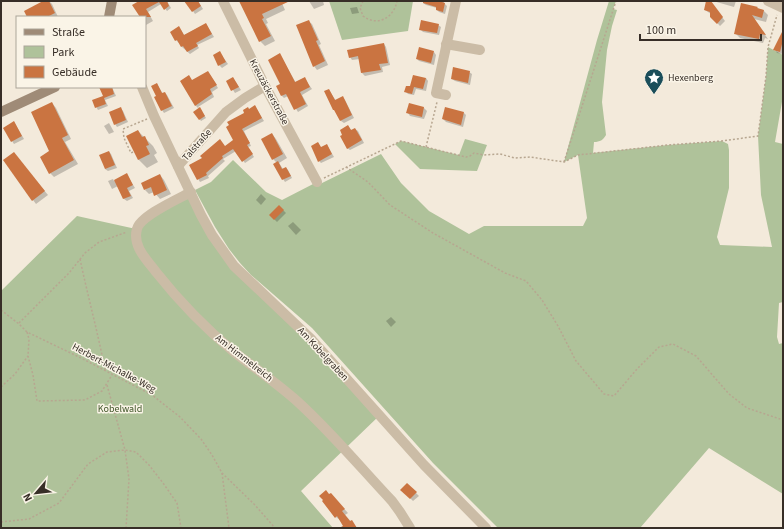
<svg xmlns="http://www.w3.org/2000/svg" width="784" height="529" viewBox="0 0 784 529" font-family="'Source Sans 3',sans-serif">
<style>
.green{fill:#afc29a}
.shadow{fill:#0003}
.building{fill:#ca7441}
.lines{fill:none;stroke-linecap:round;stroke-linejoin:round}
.path{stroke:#b7a690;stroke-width:1.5;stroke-dasharray:2 2;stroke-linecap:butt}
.street{stroke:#cbbca6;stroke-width:10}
.secondary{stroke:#9f8b77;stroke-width:10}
.labels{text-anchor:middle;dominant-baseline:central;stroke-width:3;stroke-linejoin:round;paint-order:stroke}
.poi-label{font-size:10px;fill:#372e27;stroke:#faf4e7;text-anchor:start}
.street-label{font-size:10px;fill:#372e27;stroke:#faf4e7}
.park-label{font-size:10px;fill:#40562a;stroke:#faf4e7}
</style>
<rect width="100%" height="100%" fill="#f3eadb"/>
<g class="green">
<polygon points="329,1 413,1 408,31 342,40"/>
<path d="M609,1H616L613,9L617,10L612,26L607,50L602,102L606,135C603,140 600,142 594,142L593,153L668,145L722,141L728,144L729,150V188L717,237L720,245L772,247L761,195L758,136L766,76L768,47L783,55V96L775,142L783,144V302L779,303L777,337L779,344L783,343V494L709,448L640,528H498L433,463L312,328L251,275L240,263L229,249L215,227L195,190L211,182L233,160L266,192L282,200L317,182L320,184L381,154L401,183L429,211L469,234L484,226H583L587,218L578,155L564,162L597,40Z"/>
<polygon points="465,139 487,145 477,171 420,169 395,144 401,141 459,155"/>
<polygon points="191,192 222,251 380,415 301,491 333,528 1,528 1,291 77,216 136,229"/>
</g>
<g class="shadow">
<polygon points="46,1 49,1 52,4 58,17 28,17"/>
<polygon points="140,1 167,1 171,8 167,11 161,4 148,12 153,21 146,25 145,17 141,17"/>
<polygon points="186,1 198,1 203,9 195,14"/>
<polygon points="240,1 281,1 285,10 266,19 268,23 266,24 275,41 265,46 260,41"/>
<polygon points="309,1 323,1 324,5 314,9"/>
<polygon points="424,1 444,1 444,3 447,6 445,14 439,12 437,10 437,8 426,5 423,3"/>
<polygon points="707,1 710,1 725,21 720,26 711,16 711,14 705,10"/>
<polygon points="713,1 736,1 734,7"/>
<polygon points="357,7 359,13 352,14 350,8"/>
<polygon points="757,8 763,10 768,15 766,22 754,19 768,39 765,38 763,43 740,38 736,34"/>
<polygon points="308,21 312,24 321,44 319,45 328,65 317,70 314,66"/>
<polygon points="206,24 214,37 197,45 199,48 190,54 182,47 180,42 179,43 176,40 171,32 181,30 184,35"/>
<polygon points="438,25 441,27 439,35 423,32 420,29"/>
<polygon points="783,33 783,54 777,53 775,50"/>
<polygon points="384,44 386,47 390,65 382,67 383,72 365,76 362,73 360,59 352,60 350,57"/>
<polygon points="434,52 436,55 434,65 419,61 417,59"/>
<polygon points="220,53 228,64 222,68 219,65"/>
<polygon points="280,55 296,83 304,78 312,89 302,95 308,106 298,112 288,96 284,98 282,96"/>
<polygon points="469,72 472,74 470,85 455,81 452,79"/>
<polygon points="210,75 218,88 212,92 214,97 198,107 201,110 206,118 201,121 195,112 199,109 195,105"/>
<polygon points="233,78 241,90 235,93 227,81"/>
<polygon points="426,78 428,81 426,91 416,89 414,95 408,94 406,92"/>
<polygon points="157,84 163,94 165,93 167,95 174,108 164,113 162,110 157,97"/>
<polygon points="101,87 112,87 116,96 105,100 108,106 98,110 93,101 104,96"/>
<polygon points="329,90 336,101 342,97 345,100 354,118 344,123 341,121"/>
<polygon points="52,103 56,108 71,139 65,142 78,164 54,177 50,173"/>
<polygon points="410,104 424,108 427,111 424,119 410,116 408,113"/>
<polygon points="255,106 264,121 244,131 251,146 248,147 254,157 245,163 236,151 223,159 225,161 208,176 209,178 200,182 190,165 235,141 246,113"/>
<polygon points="120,108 123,111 128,122 117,127 115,124"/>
<polygon points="464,113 466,115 463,127 446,122 443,119"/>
<polygon points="14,122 24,139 14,144 12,141"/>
<polygon points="109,123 114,132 109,134 104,126"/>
<polygon points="348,126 352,131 355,129 358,131 364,143 350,150 347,148"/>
<polygon points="138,131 153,146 157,153 154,155 158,162 147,168 138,159"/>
<polygon points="272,134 276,139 287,158 279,163 283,169 286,168 288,170 292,178 285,182 274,165 277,163 273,159 263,140"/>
<polygon points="327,145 334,157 321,163 319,161 321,148"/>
<polygon points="109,152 111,154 117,168 108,171 105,169"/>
<polygon points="127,175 135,188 129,191 133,198 127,201 124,199 118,186 112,189 108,181 113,179 114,181"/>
<polygon points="160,175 164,180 171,194 160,199 154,192 149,194 145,190"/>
<polygon points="33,177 48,195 36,204 33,200"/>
<polygon points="261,194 266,199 261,205 256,200"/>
<polygon points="279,206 286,213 277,222 270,215"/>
<polygon points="293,222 301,230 296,235 288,226"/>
<polygon points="391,317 396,322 391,327 386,321"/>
<polygon points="407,484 419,496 413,501 402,490"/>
<polygon points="330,495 334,498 348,513 345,515 357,528 346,528 340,520 336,517 324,500"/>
</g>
<g class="building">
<polygon points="43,1 49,1 55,13 47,17 27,17 24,11"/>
<polygon points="139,1 167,1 169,6 164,10 159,2 146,9 151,17 140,17 132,5"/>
<polygon points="184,1 198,1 201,6 192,12"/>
<polygon points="239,1 290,1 262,14 264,18 262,19 271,36 259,42"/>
<polygon points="423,1 439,1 445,3 443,12 436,10 436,7 423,3"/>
<polygon points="706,1 711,1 723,17 717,24 710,17 710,12 704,10"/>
<polygon points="741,3 758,7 757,8 764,10 762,18 752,15 766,35 760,34 759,39 734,34"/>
<polygon points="309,20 318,40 316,41 325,61 313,67 296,25"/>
<polygon points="421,20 439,24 437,33 419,30"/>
<polygon points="206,23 212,34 196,43 198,46 187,52 183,46 181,47 177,40 175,41 170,32 179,26 184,35"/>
<polygon points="782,32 783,40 780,52 773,50"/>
<polygon points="384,43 388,63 379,64 381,70 361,73 358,56 349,58 347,50"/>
<polygon points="419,47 434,51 431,63 416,59"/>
<polygon points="220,51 226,62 218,66 213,55"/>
<polygon points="280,53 295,82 305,77 310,87 300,92 306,104 294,110 286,94 281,96 276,86 280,84 268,60"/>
<polygon points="453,67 470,71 468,83 451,79"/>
<polygon points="208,71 217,85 210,89 212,94 195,106 180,81 189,75 192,80"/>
<polygon points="413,75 426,78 423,89 414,87 412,94 404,92 406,86 410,86"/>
<polygon points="233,77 239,87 231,91 226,81"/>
<polygon points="157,83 162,93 165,92 172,106 161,111 154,97 156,96 151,86"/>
<polygon points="99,87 112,87 114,94 104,98 106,104 95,108 92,100 103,96"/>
<polygon points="329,89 335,100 343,96 352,115 340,121 334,110 333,110 324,91"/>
<polygon points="52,102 68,135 62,138 74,160 49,174 40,157 49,151 31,112"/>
<polygon points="409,103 424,107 422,117 406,113"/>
<polygon points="255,105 262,118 242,129 250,143 247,145 253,154 242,162 233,149 222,156 223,158 206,173 207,175 197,180 189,165 202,158 200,156 220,139 225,146 233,140 226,127 229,125 227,122 244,113 243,110 248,107 249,109"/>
<polygon points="121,107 126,120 114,125 109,112"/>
<polygon points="200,107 205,116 199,120 193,112"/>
<polygon points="445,107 464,112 461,125 442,119"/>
<polygon points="14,121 22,136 11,142 3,128"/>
<polygon points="348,125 351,130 355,128 362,140 347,149 340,136 342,135 340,130"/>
<polygon points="138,130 142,137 145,136 149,145 146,146 150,154 138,160 126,136"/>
<polygon points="272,133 283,154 272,160 261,139"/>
<polygon points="318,142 321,147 327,144 332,154 318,162 311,146"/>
<polygon points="109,151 115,165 105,169 99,155"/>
<polygon points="14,152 45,191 32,201 3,160"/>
<polygon points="278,161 282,169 286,167 291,176 282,180 273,164"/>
<polygon points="127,173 133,185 127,188 131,196 123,199 114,180"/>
<polygon points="160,174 167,190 154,196 151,187 144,190 141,183"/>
<polygon points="279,205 284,210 274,220 269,215"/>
<polygon points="407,483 417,492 410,499 400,490"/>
<polygon points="326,490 329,494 331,493 345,509 342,511 350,521 352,520 357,528 339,528 343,526 337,516 335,518 322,501 323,500 319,496"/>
</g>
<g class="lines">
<g class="path">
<path d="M363,1L360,8L363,16C377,27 394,18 397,1"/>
<polyline points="426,147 437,102"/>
<polyline points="133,152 131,153 124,138 123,129 147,119"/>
<polyline points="564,162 616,1"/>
<polyline points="346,167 368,182 390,205 433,233 505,273 526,281 542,300 558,326 576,361 604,394 614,396 637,369 659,347 673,344 696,356 729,394 747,408 783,420"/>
<polyline points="324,178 401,141 466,157 470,156 474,153 484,155 500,154 515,158 530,157 564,162 578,155 668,145 722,141 758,136 766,76 768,47 777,15"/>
<path d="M80,259C88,297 98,333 105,370"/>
<polyline points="1,310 19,324 27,332 81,358 152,395 180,417 201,439 212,455 222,473 255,505 275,528"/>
<polyline points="19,323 69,273 85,253 99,242 127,232"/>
<polyline points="27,332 29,339 28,356 33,375 37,401 85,400 102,391 112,375"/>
<polyline points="107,385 125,450 129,479 126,528"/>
<polyline points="1,387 15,374 28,356"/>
<polyline points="222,473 229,528"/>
<polyline points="1,522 29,519 59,503 88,464 107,452 125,450 136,452 149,465 163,483 177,503 181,528"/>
</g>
<g class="street">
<polyline points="223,1 265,86 317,182"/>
<polyline points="768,1 783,8"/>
<polyline points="446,44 480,50"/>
<polyline points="142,87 154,116 201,215 212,235 234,266 312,340 424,465 486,528"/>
<polyline points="446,95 436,93 456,1"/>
<polyline points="178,166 226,112 245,98 265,86"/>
<path d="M191,192C178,199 140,216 137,229C132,246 147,260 156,272C179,301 205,328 234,352C256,369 278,384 298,402C332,433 361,468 392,501L400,512L410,528"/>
</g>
<g class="secondary">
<polyline points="109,17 112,1"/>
<polyline points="1,112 55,87"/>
</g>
</g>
<defs>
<symbol id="sight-pin" viewBox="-11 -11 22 30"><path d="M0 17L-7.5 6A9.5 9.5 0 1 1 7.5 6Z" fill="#1b4e5a" stroke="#faf4e7"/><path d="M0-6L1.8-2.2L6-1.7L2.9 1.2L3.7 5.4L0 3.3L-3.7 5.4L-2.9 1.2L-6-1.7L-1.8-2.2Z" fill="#fff"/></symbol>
</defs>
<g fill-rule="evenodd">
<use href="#sight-pin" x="643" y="67" width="22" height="30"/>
</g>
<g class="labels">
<g class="poi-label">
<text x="668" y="78">Hexenberg</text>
</g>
<g class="street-label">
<text transform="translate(269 92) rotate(62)">Kreuzäckerstraße</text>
<text transform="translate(197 145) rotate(-49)">Talstraße</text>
<text transform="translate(323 354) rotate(47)">Am Kobelgraben</text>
<text transform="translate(244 358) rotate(38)">Am Himmelreich</text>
<text transform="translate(114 368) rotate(28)">Herbert-Michalke-Weg</text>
</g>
<g class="park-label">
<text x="120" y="409">Kobelwald</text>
</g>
</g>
<rect width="784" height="529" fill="none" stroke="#372e27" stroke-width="4"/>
<rect x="16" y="16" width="130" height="72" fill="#faf4e7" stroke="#aca59a"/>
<rect x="24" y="29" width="20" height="6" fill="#9f8b77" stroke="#aca59a"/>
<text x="52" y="36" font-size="12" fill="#372e27">Straße</text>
<rect x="24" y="46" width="20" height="12" fill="#afc29a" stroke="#aca59a"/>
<text x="52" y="56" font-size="12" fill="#372e27">Park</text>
<rect x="24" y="66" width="20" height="12" fill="#ca7441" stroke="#aca59a"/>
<text x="52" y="76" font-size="12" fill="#372e27">Gebäude</text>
<g transform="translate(36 493) rotate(242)" stroke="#faf4e7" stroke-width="3" paint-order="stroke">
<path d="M0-3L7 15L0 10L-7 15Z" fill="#372e27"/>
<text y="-6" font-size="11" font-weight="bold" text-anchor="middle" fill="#372e27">N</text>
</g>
<path d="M640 34v6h121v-6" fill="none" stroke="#372e27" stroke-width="2"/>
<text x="646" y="34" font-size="12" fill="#372e27" stroke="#faf4e7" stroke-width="3" paint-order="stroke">100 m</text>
</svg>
